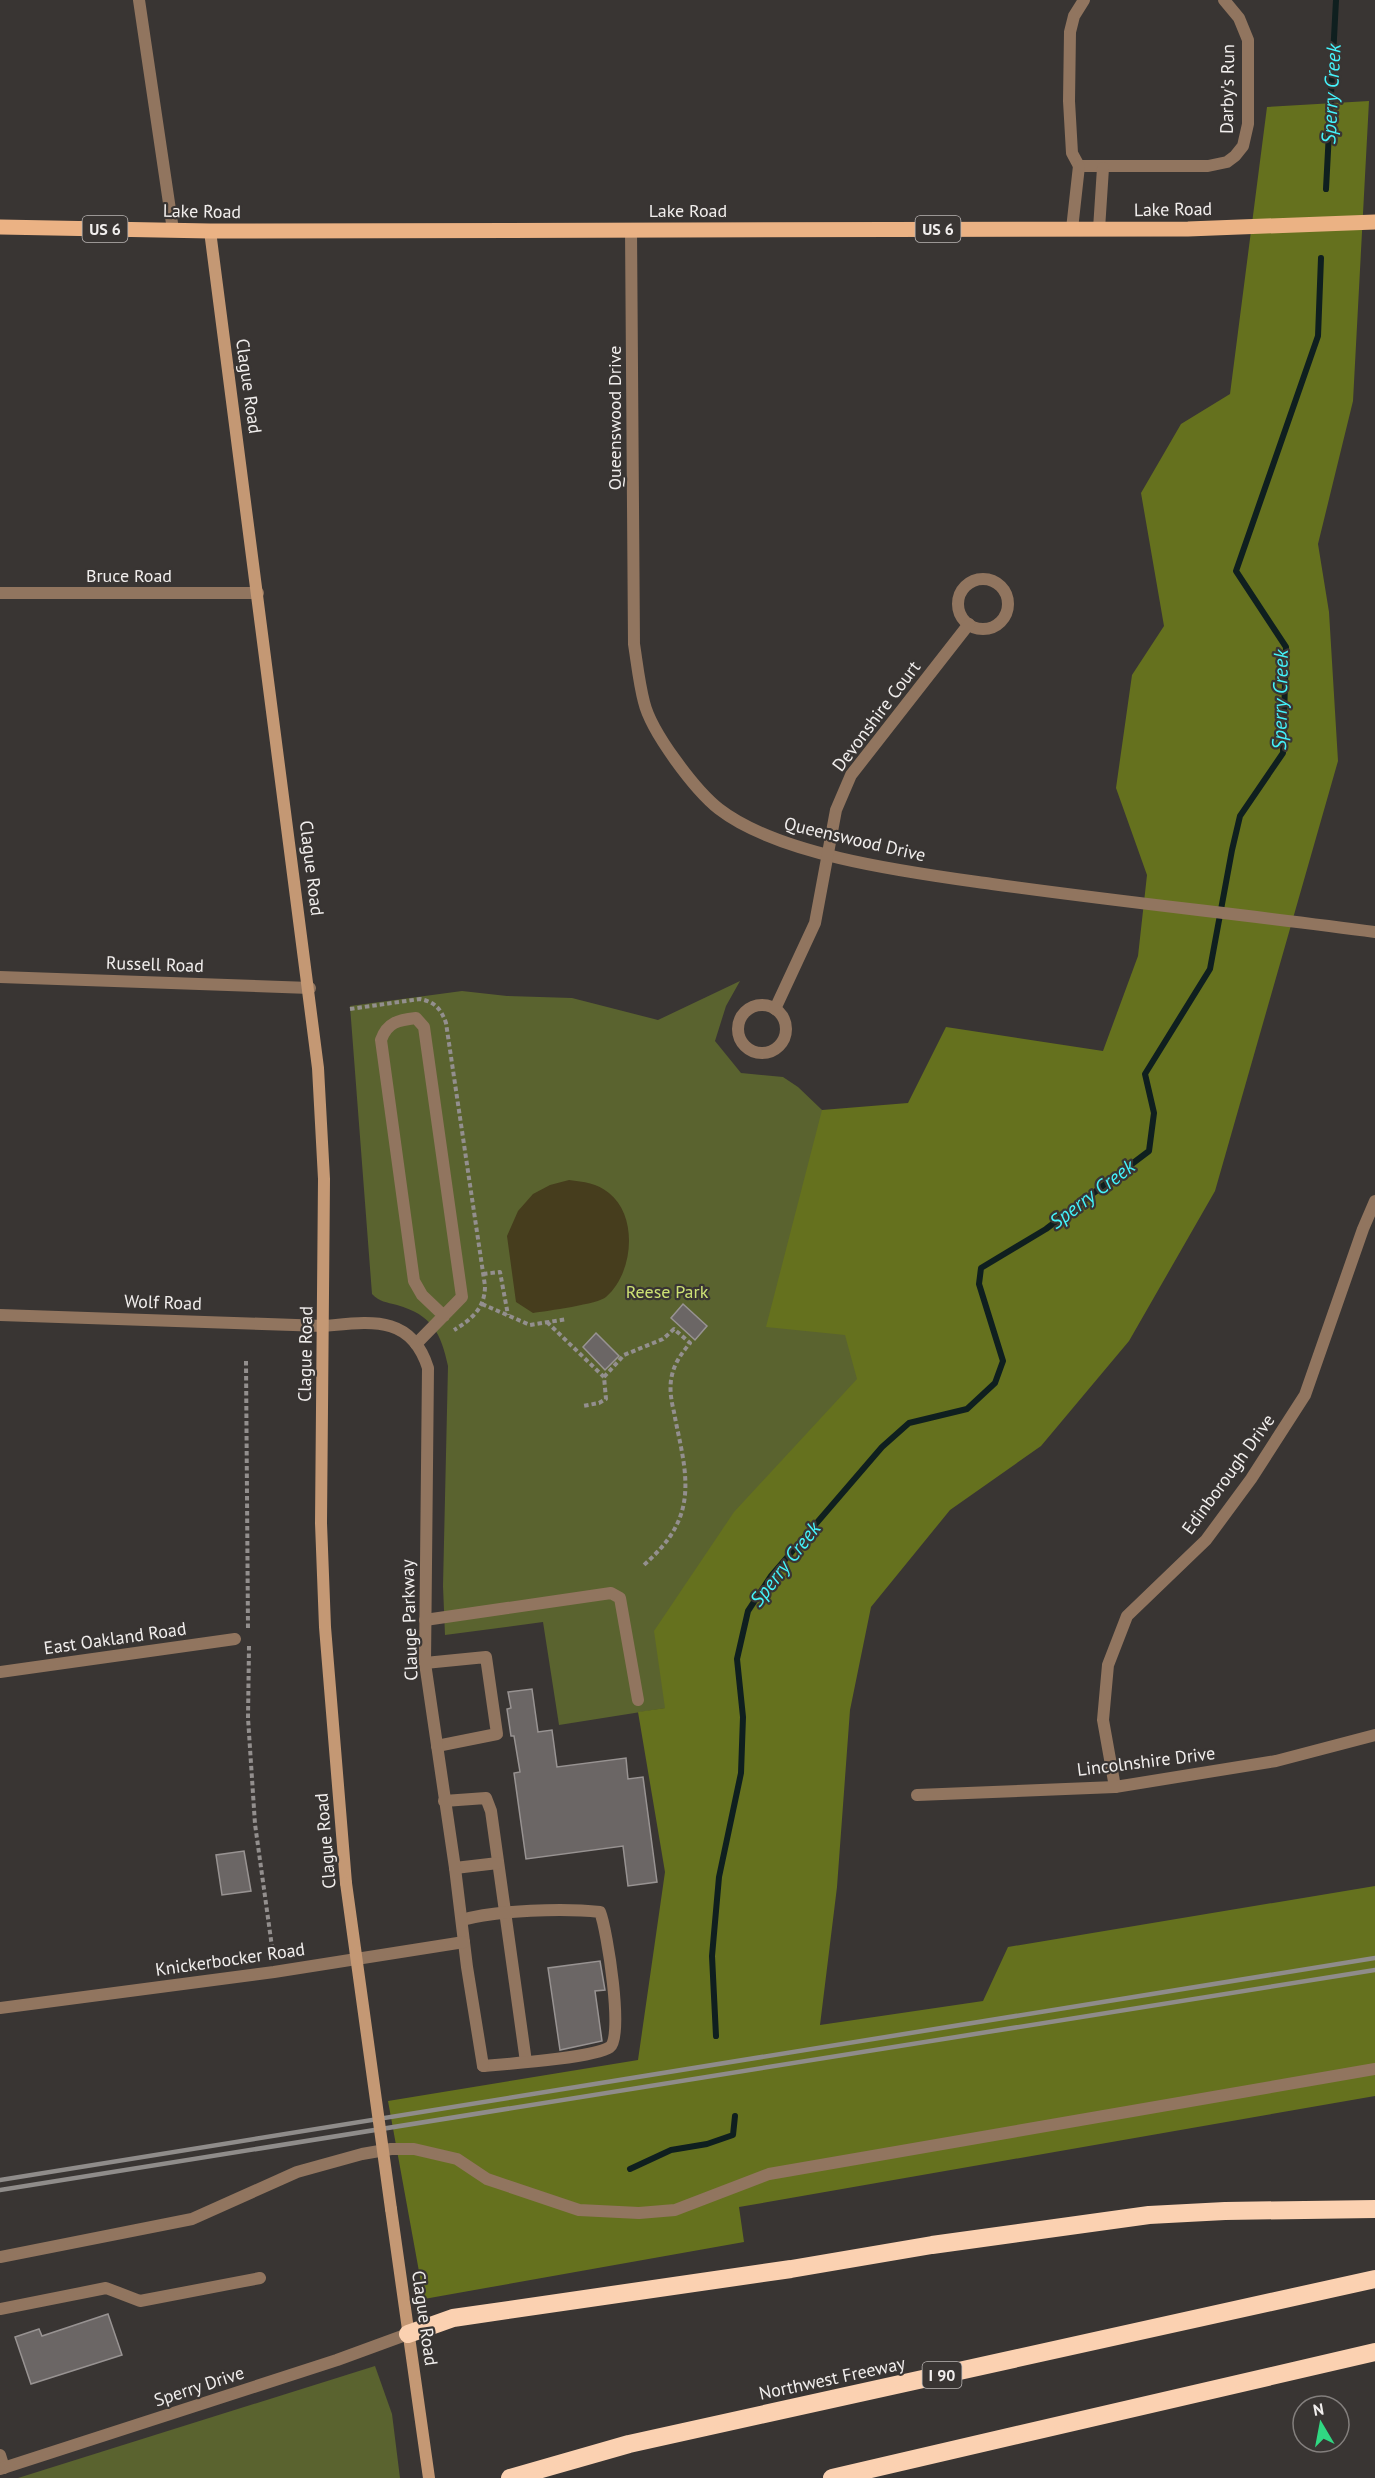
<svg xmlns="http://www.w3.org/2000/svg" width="1375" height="2478" viewBox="0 0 1375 2478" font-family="'PT Sans',sans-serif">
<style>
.green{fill:#5a632f}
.forest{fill:#65711e}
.sand{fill:#463d1d}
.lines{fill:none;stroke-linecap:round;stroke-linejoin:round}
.stream{stroke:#0f1f1f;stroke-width:6}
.building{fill:#6b6665;stroke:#989392;stroke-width:1.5}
.path{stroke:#938f8e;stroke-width:4;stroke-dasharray:4.5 3;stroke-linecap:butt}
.service{stroke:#91755f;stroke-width:12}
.minor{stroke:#91755f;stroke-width:12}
.tertiary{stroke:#91755f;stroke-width:12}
.secondary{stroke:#c49874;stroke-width:12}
.primary{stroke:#ebb284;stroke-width:15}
.motorway{stroke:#fbd1b1;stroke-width:18}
.rail{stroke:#8f8c8a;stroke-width:4.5}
.secondary-bridge{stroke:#c49874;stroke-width:12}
.labels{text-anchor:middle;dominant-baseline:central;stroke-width:4.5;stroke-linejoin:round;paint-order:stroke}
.shield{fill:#393533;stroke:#bab6b5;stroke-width:1.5}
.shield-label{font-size:16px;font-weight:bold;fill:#f1eeed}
.street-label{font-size:18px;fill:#f1eeed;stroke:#393533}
.park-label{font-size:18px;fill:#cde174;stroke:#393533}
.water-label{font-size:20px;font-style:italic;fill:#44f3fb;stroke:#393533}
</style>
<rect width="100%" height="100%" fill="#393533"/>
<g class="green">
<path d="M740,981L726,1006L715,1041L741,1073L783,1077L798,1087L867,1153L994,1218L666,1708L559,1725L543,1622L445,1635L443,1586L448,1366C441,1333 432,1315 397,1305C386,1302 380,1302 372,1294L350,1006L462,991L507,996L572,998L658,1020Z"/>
<polygon points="375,2366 392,2414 400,2478 18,2478"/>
</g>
<polygon class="forest" points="1369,101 1353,401 1318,544 1329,612 1338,761 1215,1191 1129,1341 1041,1446 950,1510 871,1607 850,1710 837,1887 820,2025 983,2001 1008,1947 1375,1886 1375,2096 739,2207 744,2242 424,2299 388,2101 638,2060 665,1872 638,1712 665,1708 654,1631 734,1512 857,1379 845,1335 766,1327 822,1110 908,1103 946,1027 1103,1051 1138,956 1147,875 1116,788 1132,675 1164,626 1141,493 1181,424 1230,394 1267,107"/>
<path class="sand" d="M569,1180C584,1182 597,1183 609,1193C639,1217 633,1274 606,1297C599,1304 546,1311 533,1313L516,1302L507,1236L518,1211L533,1194L550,1185Z"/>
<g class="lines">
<g class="stream">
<polyline points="1326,189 1336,0"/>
<polyline points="716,2036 712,1956 719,1877 741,1773 743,1717 737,1659 748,1611 771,1576 882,1447 909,1423 967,1409 995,1383 1003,1361 979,1284 981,1268 1046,1229 1149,1151 1154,1113 1145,1074 1210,969 1232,850 1240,816 1283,753 1286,647 1236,571 1318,336 1321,258"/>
<polyline points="630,2169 671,2150 707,2144 733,2135 735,2116"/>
</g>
</g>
<g class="building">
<polygon points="683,1304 707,1326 695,1340 671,1318"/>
<polygon points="596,1333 619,1356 605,1370 583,1347"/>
<polygon points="532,1689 538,1732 552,1730 557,1767 626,1758 628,1779 643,1777 657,1882 628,1886 623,1846 526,1859 514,1773 520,1772 514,1736 511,1736 507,1709 511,1708 508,1692"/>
<polygon points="244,1851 251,1891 222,1895 216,1855"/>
<polygon points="600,1961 605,1990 595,1991 602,2041 560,2050 548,1968"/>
<polygon points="108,2314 122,2355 31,2384 15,2337 39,2329 42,2336"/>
</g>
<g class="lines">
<g class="path">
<path d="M350,1009L420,999C435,1002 441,1009 446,1023L485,1286C485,1308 472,1319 454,1330"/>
<polyline points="483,1274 500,1272 508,1315"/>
<polyline points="482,1304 530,1325 567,1319"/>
<polyline points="547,1322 604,1377 606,1399 599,1403 583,1406"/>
<polyline points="246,1361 248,1630"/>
<path d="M604,1377L624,1355L663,1339L674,1329L690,1343C682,1353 675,1362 672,1375C669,1387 671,1400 674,1412C680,1447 694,1487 678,1522C670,1540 658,1552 644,1565"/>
<polyline points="249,1646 248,1718 255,1824 272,1947"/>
</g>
<g class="service">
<path d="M416,1344L462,1297L424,1027L416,1018C399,1020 387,1022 381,1040L414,1281L422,1295L444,1316"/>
<polyline points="425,1620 611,1593 620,1598 638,1700"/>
<polyline points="425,1663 486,1657 497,1734 437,1746"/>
<polyline points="444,1801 486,1798 491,1811 526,2062"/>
<polyline points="455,1868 498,1863"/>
<path d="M462,1920C496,1910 565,1908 600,1912C607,1929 624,2038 610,2047C594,2058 506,2064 483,2066"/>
<polyline points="0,2257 192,2219 297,2172 362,2154 391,2149 414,2149 457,2159 487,2179 579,2210 639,2213 675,2210 769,2174 1375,2069"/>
<polyline points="0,2309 106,2288 140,2301 260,2278"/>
<polyline points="0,2455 4,2468"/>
</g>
<g class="minor">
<polyline points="139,0 173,230"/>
<polyline points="1084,0 1074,16 1070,32 1069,101 1072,153 1079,166 1208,166 1227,162 1235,156 1243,146 1248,124 1248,40 1239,18 1224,0"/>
<path d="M631,229L634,644C637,663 639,683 644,702C651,732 695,790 719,809C781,857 915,873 992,884C1120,902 1248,915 1375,932"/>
<polyline points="1072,229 1079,166"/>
<polyline points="1099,229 1103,168"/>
<circle cx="983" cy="604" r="25"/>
<polyline points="0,593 258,593"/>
<polyline points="0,977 310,988"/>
<circle cx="762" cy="1029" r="24"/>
<polyline points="775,1009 815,923 836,810 851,775 969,624"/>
<path d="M324,1326C370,1322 411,1314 428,1368L425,1663L455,1868L467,1967L483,2066"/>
<polyline points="0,1672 235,1639"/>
<polyline points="1115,1787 1103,1720 1108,1665 1127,1616 1206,1540 1251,1479 1305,1395 1363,1229 1375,1201"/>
<polyline points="917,1795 1115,1787 1276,1761 1375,1735"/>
<polyline points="0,2008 274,1972 464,1942"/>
</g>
<g class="tertiary">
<polyline points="0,1315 324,1326"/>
<polyline points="0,2469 337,2360 408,2334"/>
</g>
<g class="secondary">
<polyline points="210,231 318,1068 324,1179 321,1523 325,1627 346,1883"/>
<polyline points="391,2209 429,2478"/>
</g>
<polyline class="primary" points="0,227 210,231 1188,229 1375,222"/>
<g class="motorway">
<polyline points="408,2334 453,2318 791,2269 932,2245 1149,2215 1225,2211 1375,2209"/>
<polyline points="510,2478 629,2444 1375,2279"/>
<polyline points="832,2478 1375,2352"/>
</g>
<g class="rail">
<polyline points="0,2180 1375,1958"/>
<polyline points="0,2190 1375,1970"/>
</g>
<polyline class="secondary-bridge" points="346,1883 391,2209"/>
</g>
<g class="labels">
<g class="shield">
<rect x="82.5" y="216" width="45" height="26" rx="4.5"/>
<rect x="915.5" y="216" width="45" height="26" rx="4.5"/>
<rect x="922.5" y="2362" width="39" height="26" rx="4.5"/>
</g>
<g class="shield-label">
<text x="105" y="229">US 6</text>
<text x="938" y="229">US 6</text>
<text x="942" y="2375">I 90</text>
</g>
<g class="street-label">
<text transform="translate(1227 89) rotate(-89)">Darby's Run</text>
<text transform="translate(1173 209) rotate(-1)">Lake Road</text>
<text x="688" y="210">Lake Road</text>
<text transform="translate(202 211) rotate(1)">Lake Road</text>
<text transform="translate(249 386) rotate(82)">Clague Road</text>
<text transform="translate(614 418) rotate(-90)">Queenswood Drive</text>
<text x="129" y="575">Bruce Road</text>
<text transform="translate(876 716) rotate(-53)">Devonshire Court</text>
<text transform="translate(855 839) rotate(13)">Queenswood Drive</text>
<text transform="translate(312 868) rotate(83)">Clague Road</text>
<text transform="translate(155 964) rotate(2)">Russell Road</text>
<text transform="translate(163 1302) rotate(2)">Wolf Road</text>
<text transform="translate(305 1354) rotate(-89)">Clague Road</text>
<text transform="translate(1228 1474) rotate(-54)">Edinborough Drive</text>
<text transform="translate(409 1620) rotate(-92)">Clauge Parkway</text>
<text transform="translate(115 1638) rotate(-8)">East Oakland Road</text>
<text transform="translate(1146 1761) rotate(-7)">Lincolnshire Drive</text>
<text transform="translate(325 1841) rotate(-95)">Clague Road</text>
<text transform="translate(230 1959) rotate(-8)">Knickerbocker Road</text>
<text transform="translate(425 2318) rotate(82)">Clague Road</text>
<text transform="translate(832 2378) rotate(-12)">Northwest Freeway</text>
<text transform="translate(199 2386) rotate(-18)">Sperry Drive</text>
</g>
<g class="park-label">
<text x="667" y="1291">Reese Park</text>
</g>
<g class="water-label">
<text transform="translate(1331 94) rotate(-87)">Sperry Creek</text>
<text transform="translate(1280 700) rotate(-89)">Sperry Creek</text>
<text transform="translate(1092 1194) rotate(-37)">Sperry Creek</text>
<text transform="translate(785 1564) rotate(-52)">Sperry Creek</text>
</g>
</g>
<g transform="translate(1321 2424) rotate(350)"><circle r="28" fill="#393533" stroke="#837f7d" stroke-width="1.5"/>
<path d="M0-4.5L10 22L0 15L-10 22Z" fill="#30d882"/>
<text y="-9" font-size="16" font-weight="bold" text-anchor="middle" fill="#f1eeed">N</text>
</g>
</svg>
